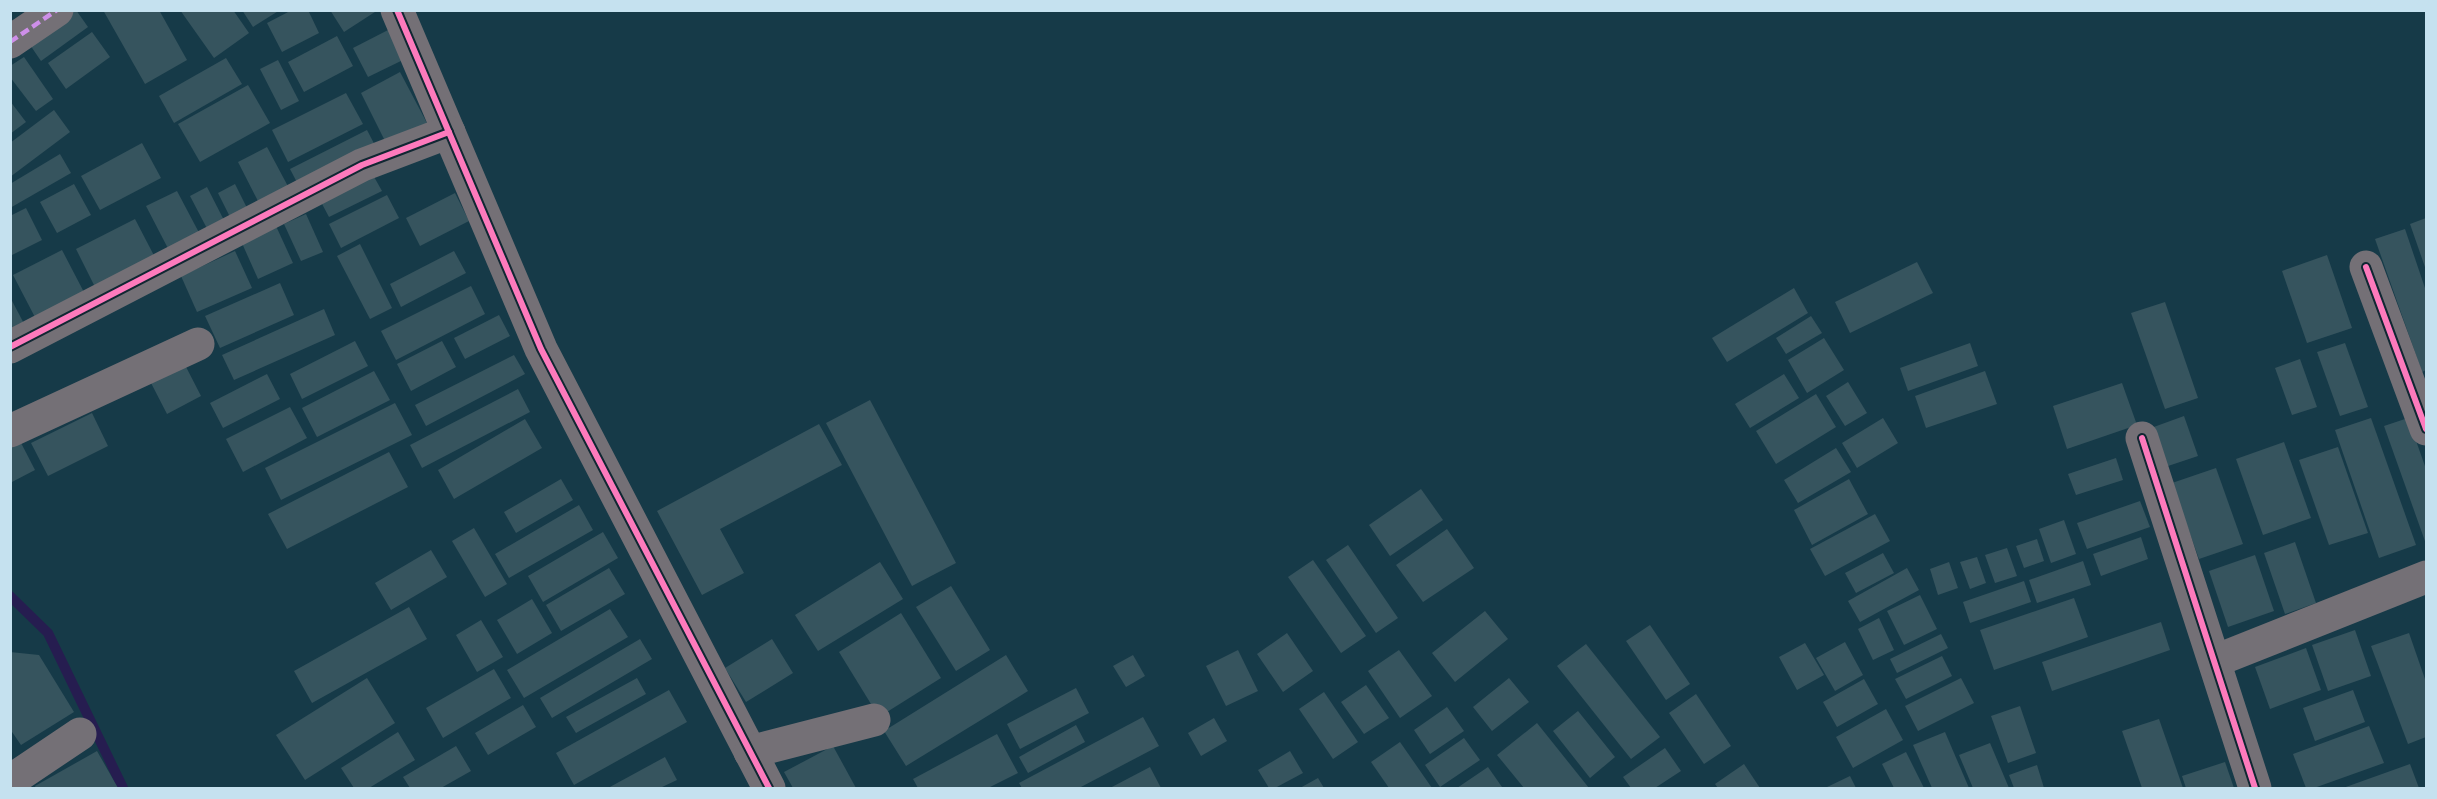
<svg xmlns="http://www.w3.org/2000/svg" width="2437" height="799" viewBox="0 0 2437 799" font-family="Overpass,sans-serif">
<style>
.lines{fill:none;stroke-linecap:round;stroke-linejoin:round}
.stream{stroke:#261d50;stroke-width:10}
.building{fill:#36545e}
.minor{stroke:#747076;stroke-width:33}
.quiet{stroke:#ce8fe9;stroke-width:4.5;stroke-dasharray:9 4.5;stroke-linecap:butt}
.cycleway-casing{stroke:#102732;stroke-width:10}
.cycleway{stroke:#fd7abc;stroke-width:6}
</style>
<rect width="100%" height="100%" fill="#163a48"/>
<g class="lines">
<polyline class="stream" points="10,596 48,633 123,788"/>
</g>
<g class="building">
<polygon points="71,10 76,10 88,27 41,61 28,42"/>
<polygon points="103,10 159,10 187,60 145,84"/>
<polygon points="180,10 233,10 249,33 214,58"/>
<polygon points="242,10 280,10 253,27"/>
<polygon points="292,10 308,10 319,33 282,52 267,23"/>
<polygon points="330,10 378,10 344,32"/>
<polygon points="390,29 405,59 368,77 353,48"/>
<polygon points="92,32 110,57 66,89 48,63"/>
<polygon points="337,36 353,66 304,92 288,62"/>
<polygon points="24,57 53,99 36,111 10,77 10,66"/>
<polygon points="226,58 242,84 174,123 159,96"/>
<polygon points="278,60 299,101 281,110 260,69"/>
<polygon points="400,72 428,125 387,145 361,93"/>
<polygon points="248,85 270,123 200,162 178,124"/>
<polygon points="346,93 363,124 288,162 272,130"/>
<polygon points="10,101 26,122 10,134"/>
<polygon points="54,110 70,132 10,177 10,143"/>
<polygon points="367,130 379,153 302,192 290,169"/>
<polygon points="142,143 161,178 100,210 81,176"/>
<polygon points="267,147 291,192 261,207 238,162"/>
<polygon points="60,154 71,173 10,208 10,184"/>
<polygon points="373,175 382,191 329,217 321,202"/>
<polygon points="74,184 91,215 57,233 40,202"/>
<polygon points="235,184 251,216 234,225 218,193"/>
<polygon points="207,187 230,232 213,240 190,196"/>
<polygon points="177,191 205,244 174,260 146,206"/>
<polygon points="455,193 469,221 420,246 406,218"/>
<polygon points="387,195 399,218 341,248 329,224"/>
<polygon points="26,208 42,240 10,256 10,216"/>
<polygon points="306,214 323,252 301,261 284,224"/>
<polygon points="2426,218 2426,270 2410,224"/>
<polygon points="135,219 161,269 101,299 76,249"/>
<polygon points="276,226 293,263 258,279 241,241"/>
<polygon points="2405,229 2426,291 2426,370 2422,372 2375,239"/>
<polygon points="360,244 392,308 370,319 337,256"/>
<polygon points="62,250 87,298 38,323 13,275"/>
<polygon points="235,251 252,288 197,312 181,276"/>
<polygon points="454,251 466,273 401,307 390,284"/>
<polygon points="2327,255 2352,328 2307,343 2282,271"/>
<polygon points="1917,262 1933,293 1850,333 1835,302"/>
<polygon points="280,283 294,315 220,348 205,316"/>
<polygon points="471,286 485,314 396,360 381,331"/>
<polygon points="1794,288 1808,313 1727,362 1712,338"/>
<polygon points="10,297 30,335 10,345"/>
<polygon points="2165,302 2198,398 2165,409 2131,313"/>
<polygon points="324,309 335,335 234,380 222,355"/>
<polygon points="499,315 510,336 465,359 454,338"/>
<polygon points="1811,316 1822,333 1786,354 1776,338"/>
<polygon points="1824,338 1844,370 1807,393 1788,360"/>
<polygon points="355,341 368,366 302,399 290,374"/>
<polygon points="442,341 456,367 411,391 397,364"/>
<polygon points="1970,343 1978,366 1908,391 1900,368"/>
<polygon points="2345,343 2368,407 2340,416 2317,352"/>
<polygon points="514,355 525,374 426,426 415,405"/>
<polygon points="2300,359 2317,407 2292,415 2275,368"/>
<polygon points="184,363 201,396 167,414 150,381"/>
<polygon points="374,371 390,400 317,437 302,408"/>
<polygon points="1985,371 1997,404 1926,428 1915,396"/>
<polygon points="267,374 280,399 223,428 210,403"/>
<polygon points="1784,374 1799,398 1750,428 1735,404"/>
<polygon points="1848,382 1867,413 1845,426 1826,396"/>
<polygon points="2122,383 2137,425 2067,449 2053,406"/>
<polygon points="518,389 530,412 422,468 410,445"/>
<polygon points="1816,394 1836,427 1776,464 1756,431"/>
<polygon points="870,400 956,563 912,586 826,423"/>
<polygon points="395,403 412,435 281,500 265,468"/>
<polygon points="290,407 307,438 243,472 226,439"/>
<polygon points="92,413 108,446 48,476 31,443"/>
<polygon points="2184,416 2198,456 2165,467 2151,428"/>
<polygon points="1883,418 1898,443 1857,468 1842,443"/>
<polygon points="2371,418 2416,545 2379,558 2335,430"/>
<polygon points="2408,418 2426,469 2426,544 2384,426"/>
<polygon points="525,419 542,448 454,499 438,470"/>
<polygon points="819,424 842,465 720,529 744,573 702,595 657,511"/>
<polygon points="19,439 35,470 10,483 10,444"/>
<polygon points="2284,442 2311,518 2263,535 2236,459"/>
<polygon points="2338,447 2368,533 2329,545 2299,460"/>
<polygon points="1836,448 1851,472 1798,503 1784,480"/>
<polygon points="389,452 408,487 287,549 268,514"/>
<polygon points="2116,458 2123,480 2076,495 2068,474"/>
<polygon points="2216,468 2243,544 2199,559 2172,483"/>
<polygon points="561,479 573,500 516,533 504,512"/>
<polygon points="1849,479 1868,514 1812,545 1794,510"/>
<polygon points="1421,489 1443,520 1390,556 1369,525"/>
<polygon points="2140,501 2150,527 2087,549 2077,523"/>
<polygon points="579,505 593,530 509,578 495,554"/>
<polygon points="1875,514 1890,541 1825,576 1810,549"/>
<polygon points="2064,520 2076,554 2051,563 2039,529"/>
<polygon points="474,528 507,584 485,597 452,541"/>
<polygon points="1447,529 1474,568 1423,602 1396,565"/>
<polygon points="603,532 618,558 543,602 528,576"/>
<polygon points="2141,537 2148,559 2101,576 2093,554"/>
<polygon points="2037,539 2044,561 2024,568 2016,546"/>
<polygon points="2295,542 2316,603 2285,614 2264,553"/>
<polygon points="1348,545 1398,618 1376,633 1326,560"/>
<polygon points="2007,548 2017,576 1995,583 1985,555"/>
<polygon points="431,550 447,577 391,610 375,583"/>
<polygon points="1883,553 1894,573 1856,593 1845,573"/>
<polygon points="2255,555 2274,611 2228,627 2209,571"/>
<polygon points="1977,557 1986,583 1970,589 1960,562"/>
<polygon points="1313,560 1366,636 1341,653 1288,577"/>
<polygon points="2083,561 2091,585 2037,603 2029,580"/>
<polygon points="880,562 903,599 818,651 795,615"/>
<polygon points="1949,562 1958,588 1938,595 1930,569"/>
<polygon points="609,568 625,594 561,631 546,605"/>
<polygon points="1907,568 1919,590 1860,622 1848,601"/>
<polygon points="2024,581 2031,602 1970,623 1963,602"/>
<polygon points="951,586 990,650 956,671 916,607"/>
<polygon points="1920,595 1937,629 1904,645 1887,611"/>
<polygon points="2074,598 2088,637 1994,670 1980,630"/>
<polygon points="532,599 552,633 517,654 497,620"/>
<polygon points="409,607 427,639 312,703 294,671"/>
<polygon points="610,609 628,637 524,698 507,670"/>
<polygon points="1485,611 1508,639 1455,682 1432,653"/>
<polygon points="901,613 941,678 879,717 839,652"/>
<polygon points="1879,618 1894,650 1873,660 1858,629"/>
<polygon points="481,620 503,657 477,672 456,635"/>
<polygon points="2161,622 2170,650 2052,691 2042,662"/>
<polygon points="1650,625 1690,684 1666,700 1626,641"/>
<polygon points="2355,630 2371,676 2328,691 2312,645"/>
<polygon points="1287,633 1313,671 1283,692 1257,654"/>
<polygon points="2409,633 2426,682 2426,737 2408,744 2371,646"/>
<polygon points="1941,634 1948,648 1897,673 1890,659"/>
<polygon points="640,639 652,659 552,718 540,698"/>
<polygon points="772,639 793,673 746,702 725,668"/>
<polygon points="1845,642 1863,675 1835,691 1816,658"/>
<polygon points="1805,643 1824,675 1797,690 1779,657"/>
<polygon points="1586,644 1660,737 1631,759 1557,666"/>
<polygon points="2306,648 2321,690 2270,709 2255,667"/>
<polygon points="1238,650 1258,691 1226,706 1206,666"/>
<polygon points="1399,650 1432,696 1400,718 1368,671"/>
<polygon points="10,652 39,655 74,712 21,745 10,729"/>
<polygon points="1006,655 1028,691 906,766 884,731"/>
<polygon points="1133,655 1145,676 1126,687 1113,666"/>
<polygon points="1942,656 1952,676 1906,699 1895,679"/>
<polygon points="494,669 511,698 443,738 426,708"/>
<polygon points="367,678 395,723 305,780 276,735"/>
<polygon points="637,678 646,694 576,733 566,717"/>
<polygon points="1509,678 1529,702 1492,731 1473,707"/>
<polygon points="1961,678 1974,703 1918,731 1905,706"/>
<polygon points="1864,679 1878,704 1837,727 1823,702"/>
<polygon points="1366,685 1389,718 1364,734 1341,702"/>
<polygon points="1076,688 1089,713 1020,749 1007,724"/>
<polygon points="669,690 687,722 574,785 556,753"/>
<polygon points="2353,690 2365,722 2315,741 2303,708"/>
<polygon points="1324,692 1358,742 1333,759 1299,709"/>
<polygon points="1696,694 1731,746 1704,764 1669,713"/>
<polygon points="523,705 536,727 488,755 475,733"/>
<polygon points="2020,706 2036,753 2008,763 1991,716"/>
<polygon points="1447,707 1464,731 1430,754 1414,730"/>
<polygon points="1886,709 1903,740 1853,768 1836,737"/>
<polygon points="1578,711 1615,757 1590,778 1553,731"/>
<polygon points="1143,717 1159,746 1079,788 1022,788 1019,783"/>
<polygon points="1214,718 1227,741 1201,756 1188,733"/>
<polygon points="2159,719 2183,788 2142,788 2122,731"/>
<polygon points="1537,723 1589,788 1524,788 1497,755"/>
<polygon points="1076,725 1085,742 1028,773 1019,757"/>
<polygon points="2369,726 2384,763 2314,788 2306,788 2293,754"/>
<polygon points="398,732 415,760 369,788 354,788 341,768"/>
<polygon points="1945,732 1969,788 1932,788 1913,745"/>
<polygon points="997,734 1018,773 988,788 918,788 913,779"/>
<polygon points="1464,738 1480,760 1440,787 1425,765"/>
<polygon points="1400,742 1432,788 1389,788 1371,762"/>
<polygon points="1990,743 2009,788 1973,788 1959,755"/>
<polygon points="456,746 471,771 441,788 410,788 403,777"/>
<polygon points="833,746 856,788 793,788 784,772"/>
<polygon points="1665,748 1681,771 1655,788 1631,788 1623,777"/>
<polygon points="97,751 118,788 36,788 35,786"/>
<polygon points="1290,751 1303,773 1275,788 1269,788 1258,770"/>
<polygon points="1906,752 1924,788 1894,788 1882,764"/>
<polygon points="665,757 677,780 660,788 608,788"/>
<polygon points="2225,762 2234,788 2186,788 2182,776"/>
<polygon points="1744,764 1760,788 1718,788 1715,784"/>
<polygon points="2410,764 2419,788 2343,788"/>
<polygon points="2037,765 2044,788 2014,788 2009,775"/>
<polygon points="1150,767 1161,788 1110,788"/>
<polygon points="1488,767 1502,787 1457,788"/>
<polygon points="1850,776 1856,788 1825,788"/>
<polygon points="1318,778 1324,788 1300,788"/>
</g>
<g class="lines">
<g class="minor">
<polyline points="397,10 541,349 769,788"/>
<polyline points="10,42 57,10"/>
<polyline points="2366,267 2426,429"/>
<polyline points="10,347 362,165 449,132"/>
<polyline points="10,431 198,344"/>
<polyline points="2142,438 2255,788"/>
<polyline points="2215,661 2426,577"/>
<polyline points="750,752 874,720"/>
<polyline points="10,781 80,734"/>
</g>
<polyline class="quiet" points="10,42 57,10"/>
<defs>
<g id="cycleway">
<polyline points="397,10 541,349 769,788"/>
<polyline points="2366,267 2426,429"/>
<polyline points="10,347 362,165 449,132"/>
<polyline points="2142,438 2255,788"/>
</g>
</defs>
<use href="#cycleway" class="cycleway-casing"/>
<use href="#cycleway" class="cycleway"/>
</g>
<rect width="2437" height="799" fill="none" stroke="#c5e1ef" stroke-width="24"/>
</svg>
